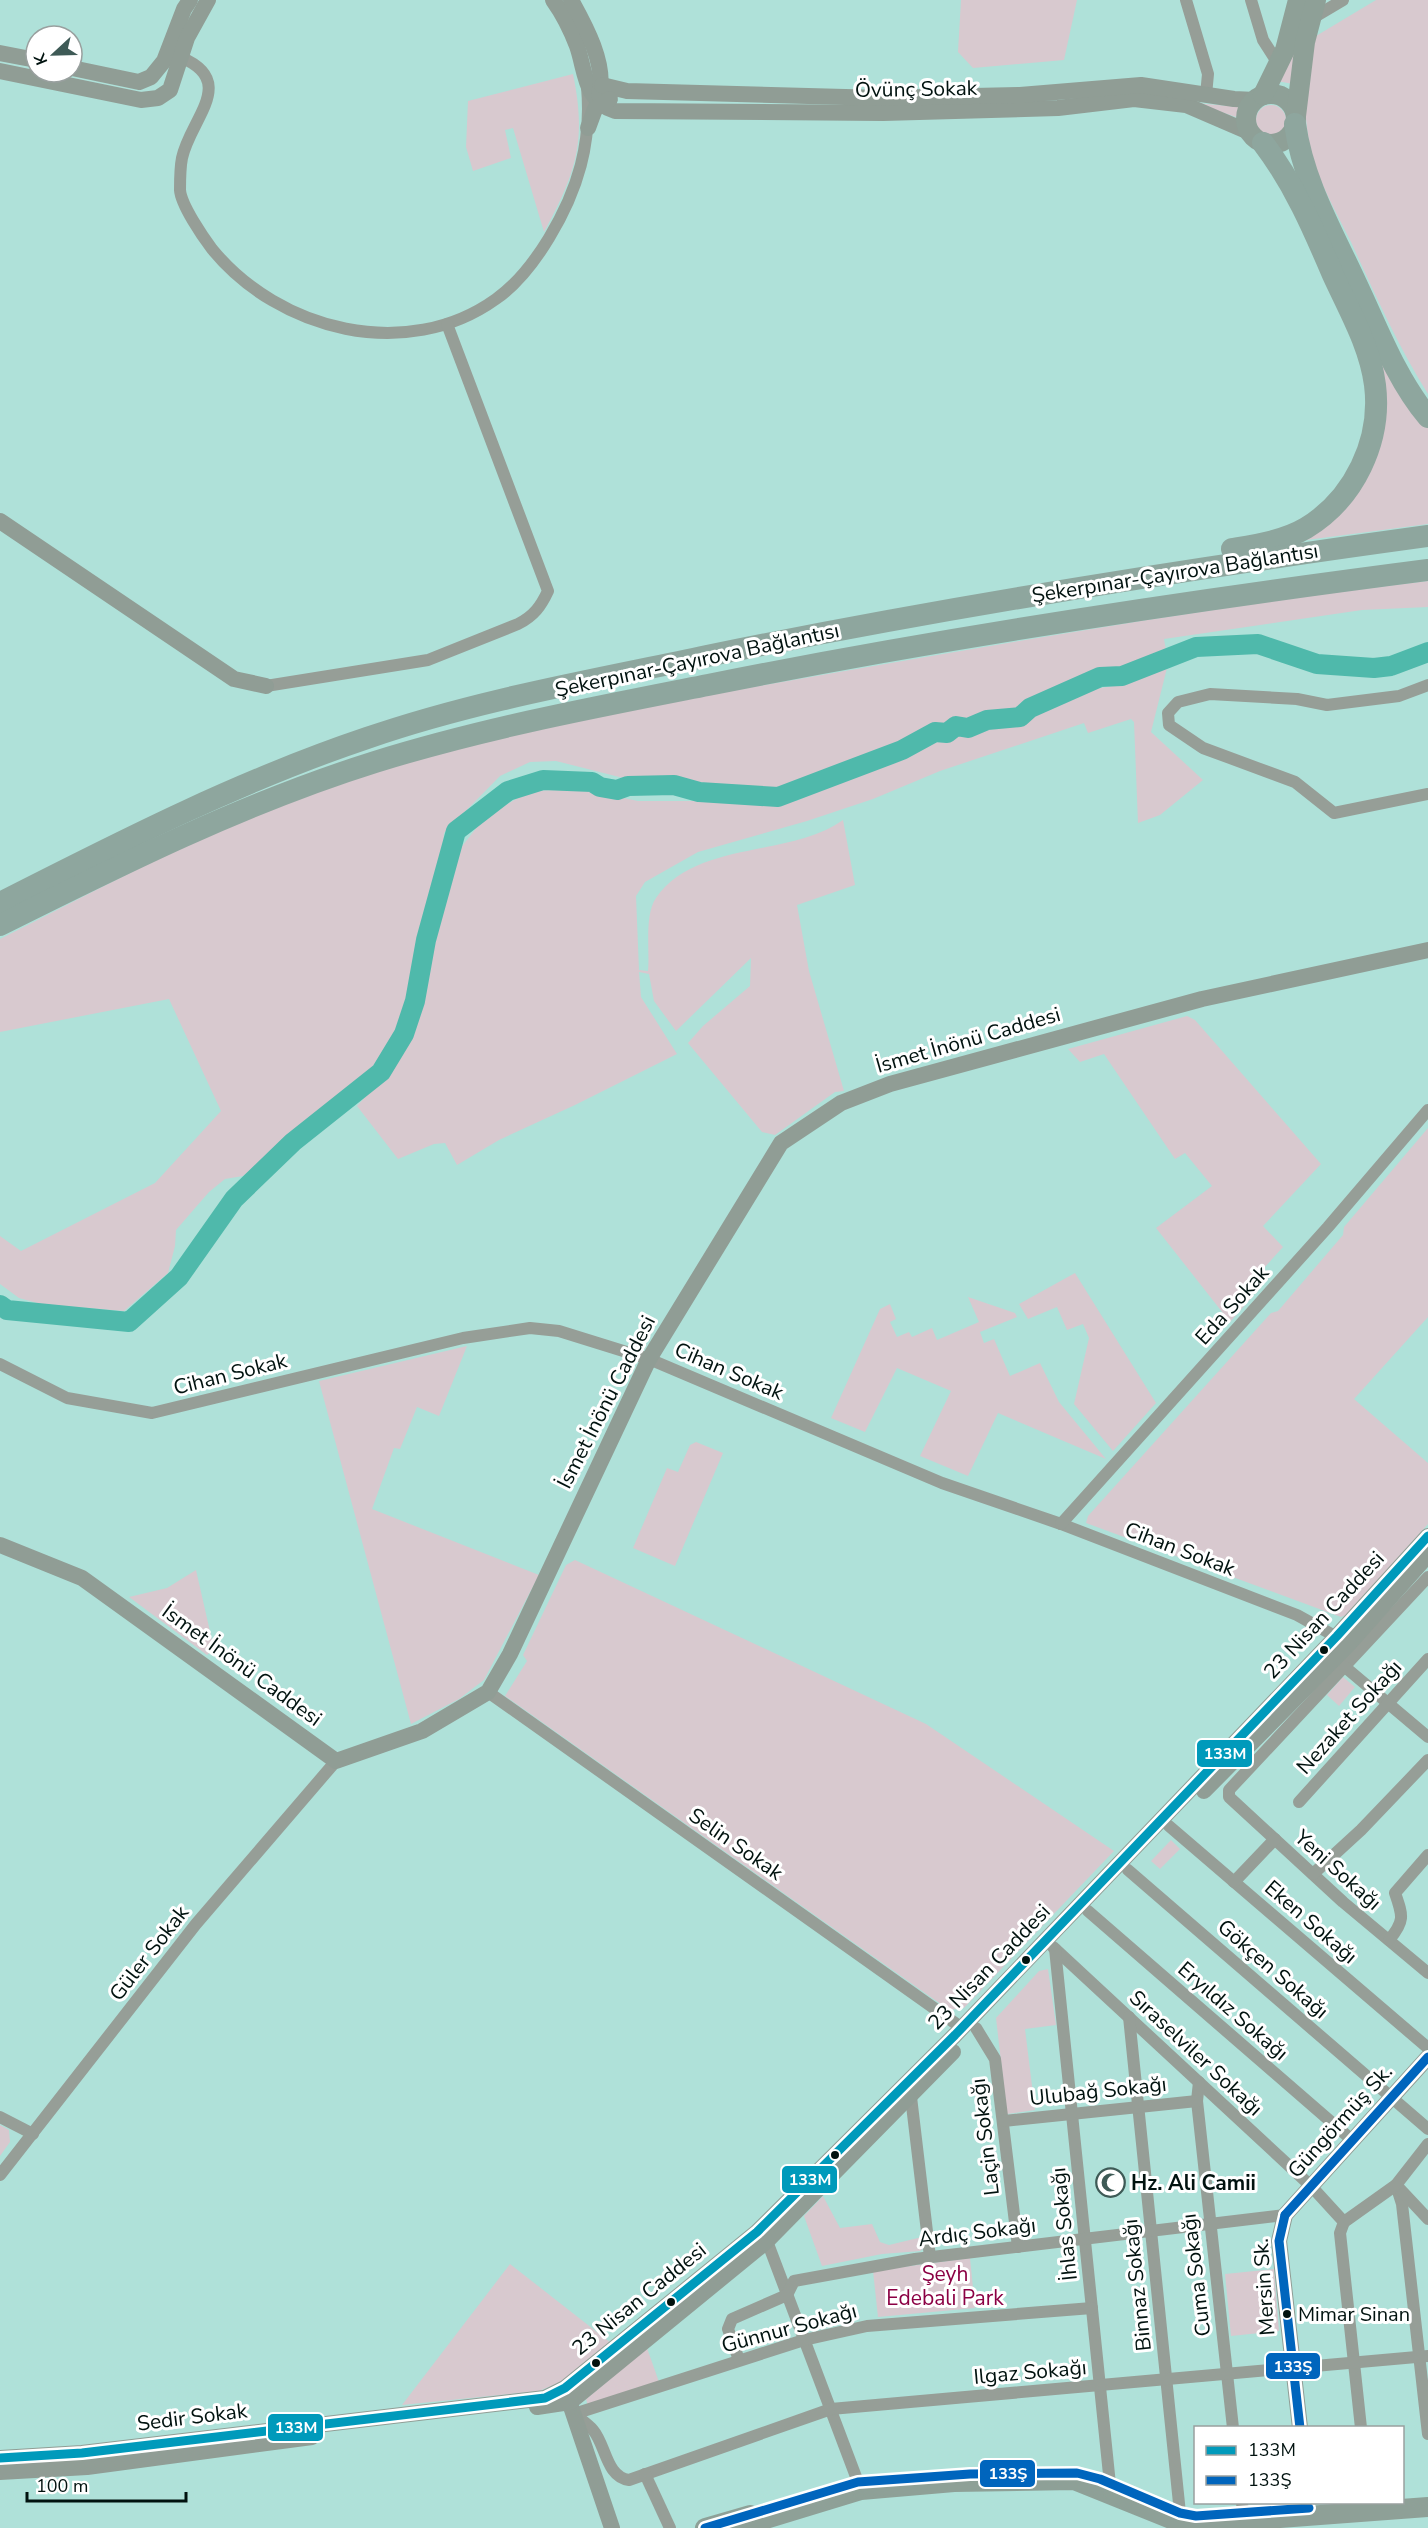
<svg xmlns="http://www.w3.org/2000/svg" width="1428" height="2528" viewBox="0 0 1428 2528" font-family="'Nunito Sans',sans-serif">
<style>
.green{fill:#d8c9cf}
.lines{fill:none;stroke-linecap:round;stroke-linejoin:round}
.river{stroke:#4fb9ab;stroke-width:20}
.street{stroke:#969e97;stroke-width:12}
.secondary{stroke:#909d95;stroke-width:16}
.primary{stroke:#8ea097;stroke-width:20}
.highway{stroke:#8ea69e;stroke-width:22}
.bus-1-casing{stroke:#fff;stroke-width:14}
.bus-2-casing{stroke:#fff;stroke-width:14}
.bus-1{stroke:#009abb;stroke-width:9}
.bus-2{stroke:#0065bd;stroke-width:9}
.bus-dot{fill:#01120f;stroke:#fff;stroke-width:2}
.labels{text-anchor:middle;dominant-baseline:central;stroke-width:6;stroke-linejoin:round;paint-order:stroke}
.bus-label{font-size:20px;fill:#01120f;stroke:#fff;text-anchor:start}
.street-label{font-size:21px;fill:#01120f;stroke:#fff}
.poi-label{font-size:21px;font-weight:bold;fill:#01120f;stroke:#fff;text-anchor:start}
.park-label{font-size:21px;fill:#8b0044;stroke:#fff}
.line-badge{stroke:#fff;stroke-width:2}
.badge-label{font-size:16px;text-anchor:middle;font-weight:bold;fill:#fff}
</style>
<rect width="100%" height="100%" fill="#afe1d9"/>
<g class="green">
<polygon points="961,0 1077,0 1064,60 973,68 958,52"/>
<polygon points="1305,0 1293,84 1277,81"/>
<path d="M1376,0H1428V394C1398,346 1375,294 1351,242C1335,209 1313,173 1308,136C1303,102 1305,69 1316,36Z"/>
<path d="M573,74C587,141 576,173 544,232L513,128L505,130L511,158L473,171L466,147L468,101Z"/>
<polygon points="1195,103 1240,107 1236,117"/>
<circle cx="1271" cy="120" r="15"/>
<polygon points="1371,345 1428,428 1428,524 1299,541 1367,476"/>
<path d="M1428,581V607L1362,610L1164,639L1167,656L1131,669L1095,675L1069,684L1016,711L934,728L881,754L781,792L770,789L702,786L677,781L639,782L556,761L530,762L500,776L444,833L441,867L413,980L412,994L401,1030L375,1071L307,1123L243,1176L225,1179L209,1192L176,1230L175,1246L168,1273L124,1311L41,1304L19,1298L0,1284V1236L21,1251L155,1183L221,1111L169,999L0,1032V939C95,891 190,839 289,802C464,736 656,704 839,672C1035,638 1231,604 1428,581Z"/>
<path d="M1167,668L1151,732L1203,780L1160,815L1138,823L1134,722L1131,719L1088,733L1084,723L940,771L873,799L807,821L698,852L645,882L636,896L639,970L648,971C650,952 644,915 656,898C696,840 790,858 843,820L855,885L797,905L809,971L844,1091L835,1092L775,1135L762,1132L688,1043L703,1026L750,986L751,958L676,1031L654,1001L649,974L639,972L641,997L677,1054L575,1105L499,1140L457,1165L445,1143L434,1144L398,1159L357,1106L392,1068L423,1000L429,946L452,859L485,817L530,791L580,789L638,801H796L928,743L940,742L955,734L1021,722L1087,690L1120,685Z"/>
<polygon points="1187,1016 1195,1020 1321,1164 1263,1226 1283,1247 1244,1290 1252,1297 1230,1322 1156,1228 1212,1186 1185,1153 1175,1159 1104,1054 1080,1062 1068,1049"/>
<polygon points="1428,1128 1428,1317 1354,1399 1428,1463 1428,1524 1349,1614 1341,1617 1086,1523 1088,1516 1271,1313 1278,1311 1343,1235 1344,1227"/>
<polygon points="1075,1273 1156,1403 1113,1451 1074,1404 1089,1338 1083,1324 1067,1330 1057,1307 1028,1319 1019,1304"/>
<polygon points="968,1297 1015,1313 1017,1317 980,1332 984,1343 994,1339 1010,1376 1040,1363 1059,1402 1106,1459 998,1413 968,1476 920,1456 951,1391 897,1368 865,1432 831,1418 880,1309 890,1304 896,1319 890,1322 897,1337 909,1332 912,1337 932,1328 937,1340 979,1322"/>
<polygon points="467,1346 439,1416 417,1407 400,1449 394,1448 372,1509 539,1575 484,1680 459,1699 411,1724 319,1381"/>
<polygon points="696,1442 723,1453 675,1566 633,1548 667,1468 678,1472 690,1445"/>
<polygon points="575,1560 926,1724 1114,1851 964,2008 949,2010 505,1696 527,1661 523,1655 566,1565"/>
<polygon points="196,1570 214,1649 207,1655 129,1597 167,1588"/>
<polygon points="1343,1677 1355,1687 1339,1706 1327,1695"/>
<polygon points="1171,1840 1180,1849 1160,1869 1151,1861"/>
<polygon points="1048,1969 1056,2025 1025,2029 1035,2110 1007,2114 996,2018 1039,1971"/>
<polygon points="0,2125 9,2130 10,2142 0,2156"/>
<polygon points="823,2196 840,2228 872,2224 880,2242 889,2245 922,2237 925,2247 920,2251 882,2254 822,2266 804,2216"/>
<polygon points="970,2258 975,2308 878,2317 873,2271"/>
<polygon points="510,2264 611,2343 561,2382 539,2391 402,2405"/>
<polygon points="1274,2269 1279,2331 1231,2336 1225,2274"/>
<polygon points="647,2348 659,2382 588,2406 586,2399"/>
</g>
<g class="lines">
<polyline class="river" points="0,1305 7,1310 129,1322 179,1277 234,1199 293,1142 381,1072 404,1034 415,1001 426,940 456,831 508,791 543,780 592,782 600,787 617,790 628,786 674,785 699,792 778,797 902,750 935,732 947,733 956,726 968,728 987,720 1020,717 1030,708 1100,677 1122,676 1196,647 1258,644 1317,664 1374,668 1391,666 1428,652"/>
<g class="street">
<polyline points="1186,0 1208,74 1206,95"/>
<polyline points="1251,0 1263,40 1279,65"/>
<polyline points="1311,19 1343,0"/>
<path d="M180,57C239,81 190,119 182,158C180,168 180,180 180,190C181,205 203,237 212,249C279,331 407,363 496,299C519,283 535,261 549,238C578,190 592,143 587,87"/>
<polyline points="1428,685 1399,696 1327,705 1297,699 1210,694 1178,702 1168,713 1169,725 1203,748 1295,782 1334,813 1428,794"/>
<path d="M266,686L428,660L518,624C534,616 541,606 548,591L447,324"/>
<polyline points="0,1364 67,1398 152,1413 463,1338 530,1328 559,1331 649,1359 942,1483 1061,1524 1297,1615 1342,1640"/>
<polyline points="1061,1524 1328,1227 1428,1110"/>
<polyline points="1428,1577 1229,1790 1229,1797 1343,1902 1428,1973"/>
<polyline points="1345,1667 1428,1737"/>
<polyline points="488,1692 962,2028"/>
<polyline points="1299,1802 1428,1659"/>
<polyline points="1169,1826 1428,2048"/>
<polyline points="1128,1870 1428,2129"/>
<polyline points="1313,1874 1361,1830 1428,1760"/>
<polyline points="1234,1882 1275,1839"/>
<polyline points="1088,1911 1352,2140"/>
<path d="M1389,1940C1405,1921 1403,1916 1395,1893L1428,1855"/>
<polyline points="1053,1947 1312,2187 1344,2222 1340,2233 1361,2428"/>
<polyline points="1055,1949 1111,2494"/>
<polyline points="1129,2017 1180,2513"/>
<polyline points="976,2028 995,2059 1018,2247"/>
<polyline points="1199,2082 1197,2101 1233,2428"/>
<polyline points="911,2097 930,2257"/>
<polyline points="0,2117 33,2134"/>
<polyline points="1004,2121 1197,2101"/>
<polyline points="0,2175 196,1924 336,1761"/>
<polyline points="1396,2185 1402,2204 1428,2434"/>
<polyline points="1399,2188 1428,2219"/>
<polyline points="1344,2222 1396,2185 1428,2144"/>
<polyline points="767,2241 861,2490"/>
<polyline points="739,2360 728,2329 732,2319 787,2295 794,2281 915,2259 1285,2215"/>
<path d="M574,2414C580,2419 588,2424 593,2430C606,2445 606,2477 629,2480L831,2409L1428,2356"/>
<polyline points="574,2414 804,2340 867,2326 1092,2308"/>
<polyline points="645,2474 670,2528"/>
<polyline points="1242,2502 1243,2514"/>
</g>
<g class="secondary">
<path d="M553,0C563,14 571,30 577,46C586,72 584,101 615,111L883,113L1058,108L1134,99L1186,105L1251,133"/>
<path d="M571,0C585,25 607,65 599,95"/>
<polyline points="0,53 36,60"/>
<polyline points="72,68 139,82 151,77 164,61 184,9 190,0"/>
<polyline points="0,71 141,100 158,98 170,90 187,38 208,0"/>
<polyline points="602,85 627,91 882,98 1020,95 1141,85 1234,99 1255,100"/>
<polyline points="588,128 595,109 610,99"/>
<polyline points="0,521 234,679 266,686"/>
<polyline points="0,1545 82,1578 336,1761 422,1731 488,1692 510,1654 649,1359 781,1143 841,1103 890,1084 1202,999 1428,950"/>
<polyline points="1204,1791 1348,1645 1428,1555"/>
<polyline points="566,2392 612,2528"/>
<polyline points="537,2407 570,2402 767,2241 953,2052"/>
<polyline points="1300,2428 1279,2241 1285,2215 1428,2057"/>
<polyline points="0,2458 82,2453 545,2398 565,2388 757,2232 955,2035 1337,1636 1428,1536"/>
<polyline points="0,2472 87,2467 312,2437"/>
</g>
<g class="primary">
<circle cx="1271" cy="119" r="25"/>
<polyline points="1263,95 1285,50 1298,0"/>
<polyline points="1296,116 1305,42 1316,0"/>
<polyline points="705,2528 750,2515"/>
<polyline points="736,2528 861,2490 954,2482 1074,2480 1186,2525 1428,2507"/>
</g>
<g class="highway">
<path d="M1295,124C1303,181 1332,231 1356,283C1377,327 1396,379 1428,417"/>
<path d="M1232,549C1256,545 1284,541 1306,528C1354,499 1382,441 1375,385C1370,346 1349,310 1333,275C1313,228 1294,184 1263,143"/>
<path d="M0,903C120,842 239,781 367,738C477,700 594,680 707,656C946,607 1186,569 1428,536"/>
<path d="M0,925C122,864 244,803 375,762C484,728 596,707 708,685C947,637 1187,601 1428,570"/>
</g>
<defs>
<polyline id="bus-1" points="0,2458 82,2453 545,2398 565,2388 757,2232 955,2035 1337,1636 1428,1536"/>
<g id="bus-2">
<polyline points="1285,2215 1279,2241 1300,2428"/>
<polyline points="1285,2215 1428,2057"/>
<polyline points="705,2528 858,2482 970,2474 1077,2473 1100,2479 1180,2513 1196,2516 1309,2508"/>
</g>
</defs>
<use href="#bus-1" class="bus-1-casing"/>
<use href="#bus-2" class="bus-2-casing"/>
<use href="#bus-1" class="bus-1"/>
<use href="#bus-2" class="bus-2"/>
</g>
<defs>
<symbol id="mosque-ring" viewBox="-11 -11 22 22"><circle r="9.5" fill="#fff" stroke="#3e5a56" stroke-width="1.5"/><path d="M3.5-4.9A6 6 0 1 0 3.5 4.9A5 5 0 1 1 3.5-4.9Z" fill="#3e5a56"/></symbol>
</defs>
<g fill-rule="evenodd">
<use href="#mosque-ring" x="1094" y="2166" width="33" height="33"/>
</g>
<g class="bus-dot">
<circle cx="1324" cy="1650" r="5"/>
<circle cx="1026" cy="1960" r="5"/>
<circle cx="835" cy="2155" r="5"/>
<circle cx="671" cy="2302" r="5"/>
<circle cx="1287" cy="2314" r="5"/>
<circle cx="596" cy="2363" r="5"/>
</g>
<g class="labels">
<g class="bus-label">
<text x="1298" y="2314">Mimar Sinan</text>
</g>
<g class="street-label">
<text transform="translate(916 89) rotate(-1)">Övünç Sokak</text>
<text transform="translate(1175 573) rotate(-9)">Şekerpınar-Çayırova Bağlantısı</text>
<text transform="translate(697 660) rotate(-12)">Şekerpınar-Çayırova Bağlantısı</text>
<text transform="translate(968 1040) rotate(-16)">İsmet İnönü Caddesi</text>
<text transform="translate(1232 1305) rotate(-48)">Eda Sokak</text>
<text transform="translate(729 1371) rotate(23)">Cihan Sokak</text>
<text transform="translate(230 1374) rotate(-14)">Cihan Sokak</text>
<text transform="translate(606 1402) rotate(-63)">İsmet İnönü Caddesi</text>
<text transform="translate(1180 1549) rotate(21)">Cihan Sokak</text>
<text transform="translate(1324 1615) rotate(-47)">23 Nisan Caddesi</text>
<text transform="translate(242 1665) rotate(36)">İsmet İnönü Caddesi</text>
<text transform="translate(1349 1717) rotate(-48)">Nezaket Sokağı</text>
<text transform="translate(736 1844) rotate(35)">Selin Sokak</text>
<text transform="translate(1338 1870) rotate(42)">Yeni Sokağı</text>
<text transform="translate(1311 1922) rotate(41)">Eken Sokağı</text>
<text transform="translate(149 1953) rotate(-52)">Güler Sokak</text>
<text transform="translate(989 1967) rotate(-46)">23 Nisan Caddesi</text>
<text transform="translate(1273 1969) rotate(41)">Gökçen Sokağı</text>
<text transform="translate(1233 2011) rotate(41)">Eryıldız Sokağı</text>
<text transform="translate(1196 2053) rotate(43)">Sıraselviler Sokağı</text>
<text transform="translate(1098 2091) rotate(-6)">Ulubağ Sokağı</text>
<text transform="translate(1340 2121) rotate(-48)">Güngörmüş Sk.</text>
<text transform="translate(985 2137) rotate(-97)">Laçin Sokağı</text>
<text transform="translate(1064 2224) rotate(-96)">İhlas Sokağı</text>
<text transform="translate(977 2232) rotate(-7)">Ardıç Sokağı</text>
<text transform="translate(1196 2275) rotate(-97)">Cuma Sokağı</text>
<text transform="translate(1137 2285) rotate(-96)">Binnaz Sokağı</text>
<text transform="translate(1264 2287) rotate(-94)">Mersin Sk.</text>
<text transform="translate(639 2299) rotate(-39)">23 Nisan Caddesi</text>
<text transform="translate(789 2328) rotate(-15)">Günnur Sokağı</text>
<text transform="translate(1030 2372) rotate(-5)">Ilgaz Sokağı</text>
<text transform="translate(192 2417) rotate(-7)">Sedir Sokak</text>
</g>
<g class="poi-label">
<text x="1131" y="2183">Hz. Ali Camii</text>
</g>
<g class="park-label">
<text x="945" y="2274">Şeyh<tspan x="945" dy="24">Edebali Park</tspan></text>
</g>
</g>
<g class="line-badge">
<rect x="1196" y="1739" width="57" height="29" rx="6" fill="#009abb"/>
<rect x="781" y="2165" width="57" height="29" rx="6" fill="#009abb"/>
<rect x="1265" y="2352" width="56" height="28" rx="6" fill="#0065bd"/>
<rect x="267" y="2413" width="57" height="29" rx="6" fill="#009abb"/>
<rect x="979" y="2459" width="57" height="29" rx="6" fill="#0065bd"/>
</g>
<g class="badge-label">
<text x="1225" y="1759">133M</text>
<text x="810" y="2185">133M</text>
<text x="1293" y="2372">133Ş</text>
<text x="296" y="2433">133M</text>
<text x="1008" y="2479">133Ş</text>
</g>
<rect x="1194" y="2426" width="210" height="78" fill="#ffffff" stroke="#99a09f" stroke-width="1.5"/>
<rect x="1206" y="2446" width="30" height="9" fill="#009abb" stroke="#99a09f" stroke-width="1.5"/>
<text x="1248" y="2456" font-size="18" fill="#01120f">133M</text>
<rect x="1206" y="2476" width="30" height="9" fill="#0065bd" stroke="#99a09f" stroke-width="1.5"/>
<text x="1248" y="2486" font-size="18" fill="#01120f">133Ş</text>
<g transform="translate(54 54) rotate(248)"><circle r="28" fill="#ffffff" stroke="#99a09f" stroke-width="1.5"/>
<path d="M0-4.5L10 22L0 15L-10 22Z" fill="#3e5a56"/>
<text y="-9" font-size="16" font-weight="bold" text-anchor="middle" fill="#01120f">K</text>
</g>
<path d="M27 2492v9h159v-9" fill="none" stroke="#01120f" stroke-width="3"/>
<text x="36" y="2492" font-size="18" fill="#01120f" stroke="#ffffff" stroke-width="4.5" paint-order="stroke">100 m</text>
</svg>
